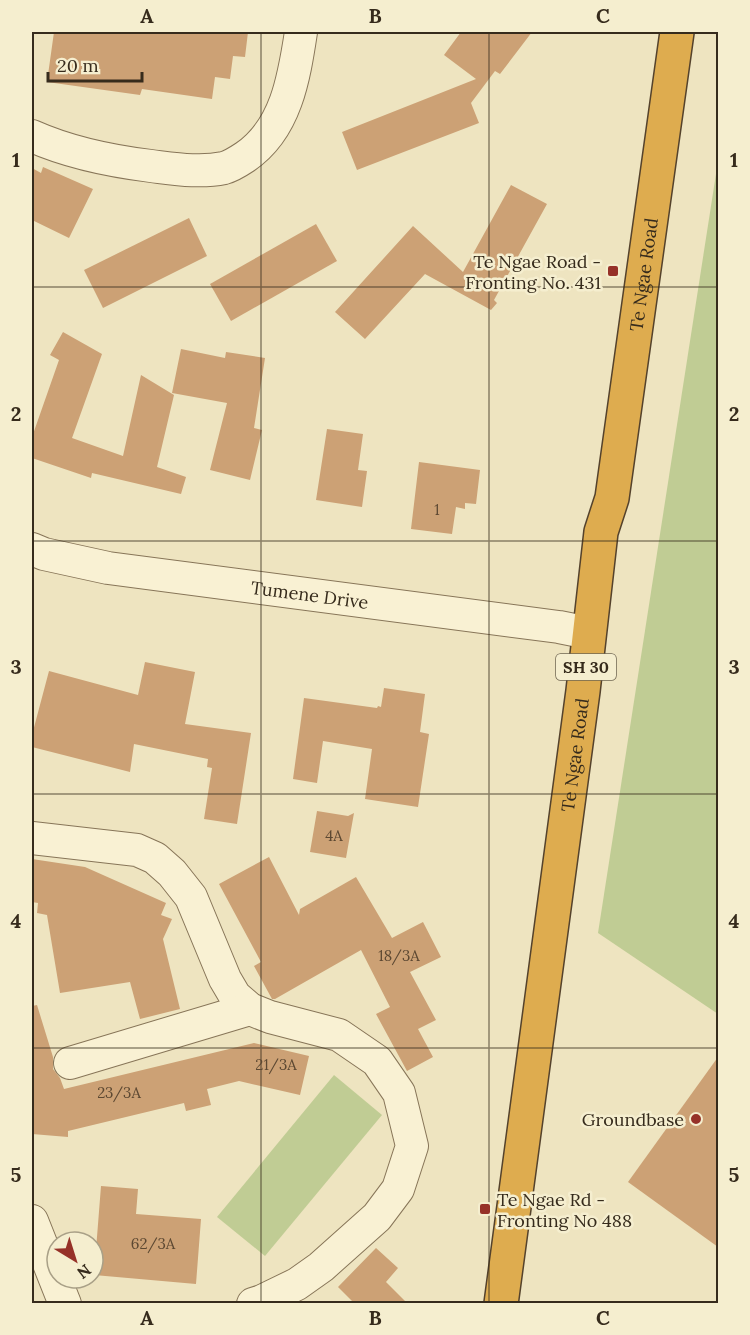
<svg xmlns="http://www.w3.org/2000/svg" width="750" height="1335" viewBox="0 0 750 1335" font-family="Lora,serif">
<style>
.green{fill:#c0cc94}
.building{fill:#cca175}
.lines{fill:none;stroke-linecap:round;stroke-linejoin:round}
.street-casing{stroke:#877558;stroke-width:34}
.highway-casing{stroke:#54422c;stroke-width:36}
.street{stroke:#f9f1d3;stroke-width:32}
.highway{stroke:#deac4f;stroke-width:33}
.grid{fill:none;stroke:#362b1c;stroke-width:1.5;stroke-opacity:0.55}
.poi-dot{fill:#963128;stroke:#f5eecf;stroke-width:2}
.labels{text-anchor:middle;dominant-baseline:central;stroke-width:5;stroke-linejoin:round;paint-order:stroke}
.number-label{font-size:15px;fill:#5c4832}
.shield{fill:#f5eecf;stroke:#6f6652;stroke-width:1.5}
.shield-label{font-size:16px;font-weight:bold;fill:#362b1c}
.poi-label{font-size:18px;fill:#362b1c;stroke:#f5eecf;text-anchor:end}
.street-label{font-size:18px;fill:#362b1c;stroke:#f5eecf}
.neatline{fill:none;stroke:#362b1c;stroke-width:2}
.grid-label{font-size:20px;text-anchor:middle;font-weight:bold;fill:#362b1c}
</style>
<rect width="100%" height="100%" fill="#eee4c0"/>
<g class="green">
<polygon points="718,161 718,1014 598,933"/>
<polygon points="334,1075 382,1115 265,1256 217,1217"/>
</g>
<g class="building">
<polygon points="54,32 248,32 245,57 233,56 230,79 215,77 212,99 142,89 140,95 47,82"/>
<polygon points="461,32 532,32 500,74 495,71 471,103 479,123 357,170 342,132 476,79 444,55"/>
<polygon points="43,167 93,189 69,238 32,220 32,168 41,173"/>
<polygon points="511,185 547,204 494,300 497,303 491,310 425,274 365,339 335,312 413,226 463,272"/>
<polygon points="189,218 207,256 103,308 84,270"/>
<polygon points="316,224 337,261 231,321 210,284"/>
<polygon points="63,332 102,354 72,438 123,456 141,375 174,395 157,467 186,477 181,494 92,473 91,478 32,458 32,437 59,360 50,355"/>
<polygon points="181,349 225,358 226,352 265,358 254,428 262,430 250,480 210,470 227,403 172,393"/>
<polygon points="327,429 363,434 358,470 367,471 362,507 316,500"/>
<polygon points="419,462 480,470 476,504 465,503 465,509 456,507 452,534 411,529"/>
<polygon points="145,662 195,672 185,724 251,733 237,824 204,819 212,768 207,767 208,759 134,744 130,772 32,747 32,735 49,671 138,695"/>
<polygon points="384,688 425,694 420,732 429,734 418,807 365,799 372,749 323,741 317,783 293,779 304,698 377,708 378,706 381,707"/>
<polygon points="317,811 348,816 354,813 346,858 310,852"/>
<polygon points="269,857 299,915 300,909 356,877 392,938 423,922 441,957 410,972 436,1020 418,1029 433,1057 407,1071 376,1014 390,1007 361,950 275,999 272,999 254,966 261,962 219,884"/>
<polygon points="32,859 85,867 166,903 161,915 172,919 163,939 180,1009 140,1019 130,982 60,993 47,915 37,913 38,903 32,902"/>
<polygon points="37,1005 53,1057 53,1069 60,1078 64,1089 254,1043 309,1056 300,1095 239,1081 207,1089 211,1105 186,1111 184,1103 68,1131 68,1137 32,1134 32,1006"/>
<polygon points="718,1057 718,1247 628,1182"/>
<polygon points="101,1186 138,1189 136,1214 201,1219 196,1284 94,1275"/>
<polygon points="376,1248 398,1268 386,1282 408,1304 355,1304 338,1287"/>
</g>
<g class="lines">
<defs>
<g id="street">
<path d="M32,136C70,153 110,161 151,166C176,169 200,173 224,168C231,166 239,161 245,157C286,129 294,78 301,32"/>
<path id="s1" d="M32,549L44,554L108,568L559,627L589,633"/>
<polyline points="32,838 137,850 155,858 172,873 191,897 225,979 235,996 250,1009 270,1017 339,1035 377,1061 399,1093 412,1146 398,1189 377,1217 321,1267 297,1284 262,1301 253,1304"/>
<polyline points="70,1063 250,1009"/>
<polyline points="32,1221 65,1304"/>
</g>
<g id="highway">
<path id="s2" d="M501,1304L583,691L601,532L612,498L677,32"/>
</g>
</defs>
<use href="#street" class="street-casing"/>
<use href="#highway" class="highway-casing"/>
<use href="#street" class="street"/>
<use href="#highway" class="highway"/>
</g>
<path class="grid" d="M261,32V1304M489,32V1304M32,287H718M32,541H718M32,794H718M32,1048H718"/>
<g class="poi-dot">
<rect x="607" y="265" width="12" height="12" rx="3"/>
<circle cx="696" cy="1119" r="6"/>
<rect x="479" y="1203" width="12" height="12" rx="3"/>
</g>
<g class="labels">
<g class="number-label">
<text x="437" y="509">1</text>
<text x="334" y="835">4A</text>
<text x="399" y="955">18/3A</text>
<text x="276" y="1064">21/3A</text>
<text x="119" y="1092">23/3A</text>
<text x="153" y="1243">62/3A</text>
</g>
<rect class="shield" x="556" y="654" width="60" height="26" rx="4.5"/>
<g class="shield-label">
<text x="586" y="667">SH 30</text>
</g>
<g class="poi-label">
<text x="601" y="261">Te Ngae Road -<tspan x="601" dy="21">Fronting No. 431</tspan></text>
<text x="684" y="1119">Groundbase</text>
<text x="497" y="1199" text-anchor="start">Te Ngae Rd -<tspan x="497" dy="21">Fronting No 488</tspan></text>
</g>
<g class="street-label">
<text stroke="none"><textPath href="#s2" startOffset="1040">Te Ngae Road</textPath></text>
<text stroke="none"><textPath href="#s1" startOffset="282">Tumene Drive</textPath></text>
<text stroke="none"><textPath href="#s2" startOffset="554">Te Ngae Road</textPath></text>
</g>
</g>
<rect width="750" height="1335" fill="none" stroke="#f5eecf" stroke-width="66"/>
<g transform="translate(75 1260) rotate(142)"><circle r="28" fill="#f5eecf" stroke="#a9a087" stroke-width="1.5"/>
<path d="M0-4.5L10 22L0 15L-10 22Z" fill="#963128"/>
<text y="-9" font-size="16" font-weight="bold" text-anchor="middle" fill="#362b1c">N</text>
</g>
<path d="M48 72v9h94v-9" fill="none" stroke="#362b1c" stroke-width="3"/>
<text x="57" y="72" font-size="18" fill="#362b1c" stroke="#f5eecf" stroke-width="4.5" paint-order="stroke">20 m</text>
<rect x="33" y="33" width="684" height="1269" class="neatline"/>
<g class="grid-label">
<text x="147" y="23">A</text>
<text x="375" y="23">B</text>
<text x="603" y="23">C</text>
<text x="16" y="167">1</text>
<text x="734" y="167">1</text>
<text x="16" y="421">2</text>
<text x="734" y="421">2</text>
<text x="16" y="674">3</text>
<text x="734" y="674">3</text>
<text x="16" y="928">4</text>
<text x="734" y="928">4</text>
<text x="16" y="1182">5</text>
<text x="734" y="1182">5</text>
<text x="147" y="1325">A</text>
<text x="375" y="1325">B</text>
<text x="603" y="1325">C</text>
</g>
</svg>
